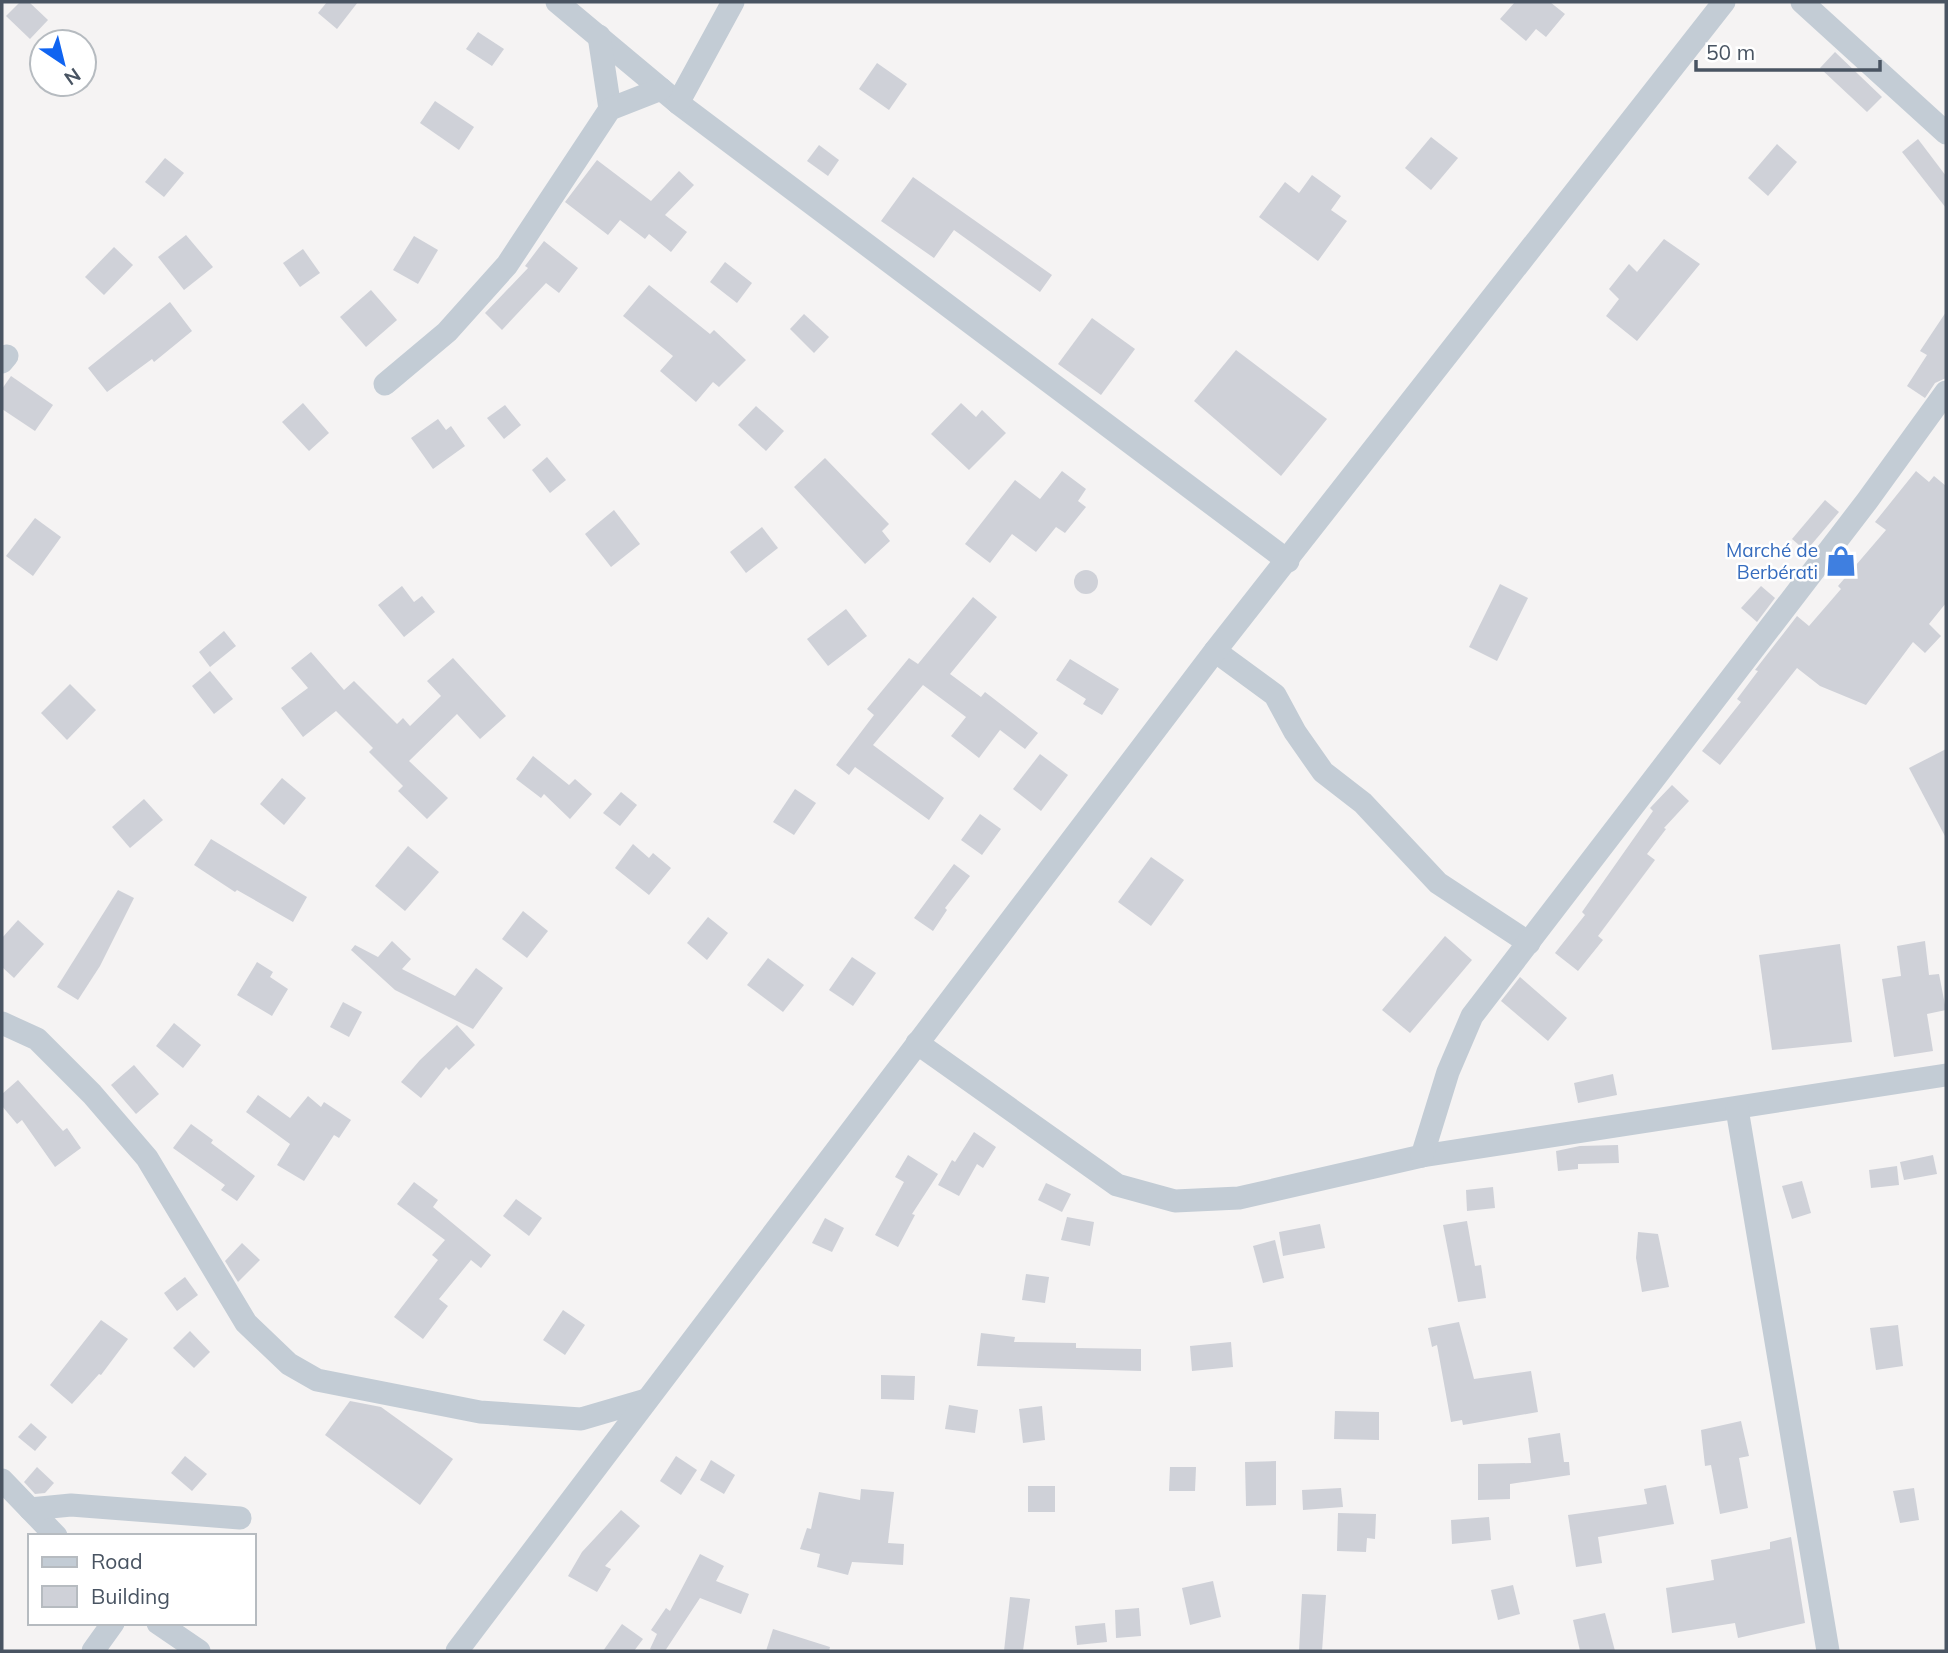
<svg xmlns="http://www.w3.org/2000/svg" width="1948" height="1653" viewBox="0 0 1948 1653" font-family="Mulish,sans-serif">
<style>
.building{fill:#cfd1d8}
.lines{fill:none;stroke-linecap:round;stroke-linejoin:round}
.minor{stroke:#c3ccd5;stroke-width:23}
.labels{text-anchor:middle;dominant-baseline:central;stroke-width:5;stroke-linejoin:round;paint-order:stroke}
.shop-label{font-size:19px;fill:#366cbe;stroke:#fff;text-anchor:end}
</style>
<rect width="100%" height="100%" fill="#f5f3f3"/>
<g class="building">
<polygon points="20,2 29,2 48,20 30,39 6,16"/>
<polygon points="327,2 358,2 337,29 318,13"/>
<polygon points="1515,2 1550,2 1565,14 1546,37 1536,29 1526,41 1500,19"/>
<polygon points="478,32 504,49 492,66 466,49"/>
<polygon points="1835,52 1882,97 1867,112 1820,68"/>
<polygon points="877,63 907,84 889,110 859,89"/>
<polygon points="435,101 474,127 459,150 420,123"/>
<polygon points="1431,137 1458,158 1431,190 1405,168"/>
<polygon points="1918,139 1946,176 1946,208 1902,152"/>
<polygon points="1777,144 1797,162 1768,196 1748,178"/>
<polygon points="819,145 839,160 828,176 807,161"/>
<polygon points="165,158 184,173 164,197 145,182"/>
<polygon points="597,160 651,201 679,171 694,185 665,215 687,232 671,252 649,234 645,239 620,220 608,235 565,202"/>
<polygon points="1312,175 1341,196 1331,210 1347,221 1318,261 1259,217 1285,182 1299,193"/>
<polygon points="913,177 1052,275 1040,292 954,230 934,258 881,221"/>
<polygon points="186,235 213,267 184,290 158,257"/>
<polygon points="414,236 438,250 418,284 393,270"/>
<polygon points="1664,239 1700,264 1637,341 1606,316 1619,299 1609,289 1629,264 1637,272"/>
<polygon points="544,241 578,268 559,293 546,283 502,330 485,313 528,268 525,266"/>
<polygon points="114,247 133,265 104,295 85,277"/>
<polygon points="303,249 320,273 300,287 283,263"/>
<polygon points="725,262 752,283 737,303 710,282"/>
<polygon points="649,285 710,334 714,330 746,360 719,387 713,382 696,402 660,371 673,356 623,316"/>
<polygon points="371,290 397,320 366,347 340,317"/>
<polygon points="170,302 192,331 154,362 152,359 107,392 88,368"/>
<polygon points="1946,312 1946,378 1935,383 1925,398 1907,386 1927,355 1920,351"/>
<polygon points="804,314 829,337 814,353 790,329"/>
<polygon points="1092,318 1135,349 1101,395 1058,364"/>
<polygon points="1236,350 1327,419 1281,476 1194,401"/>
<polygon points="11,376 53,405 35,431 2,409 2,389"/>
<polygon points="303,403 329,433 309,451 282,422"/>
<polygon points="961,403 976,417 982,410 1006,433 969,470 931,434"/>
<polygon points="505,405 521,425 504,439 487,418"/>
<polygon points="756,406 784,431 766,451 738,425"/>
<polygon points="438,419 446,430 451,426 465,446 433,469 411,438"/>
<polygon points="547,457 566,480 550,493 532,470"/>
<polygon points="825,458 889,524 882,531 890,541 865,564 794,487"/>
<polygon points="1062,471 1086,489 1078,501 1086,507 1065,533 1056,527 1036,552 1012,534 990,563 965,544 1015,480 1040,499"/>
<polygon points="1916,471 1929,482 1934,476 1946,486 1946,603 1929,624 1941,636 1925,653 1913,642 1866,705 1820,686 1797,668 1720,765 1702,751 1741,702 1737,699 1758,671 1755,670 1797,616 1809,626 1841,589 1838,586 1886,530 1875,522"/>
<polygon points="1825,500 1839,512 1806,551 1792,539"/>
<polygon points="614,510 640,544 611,567 585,534"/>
<polygon points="35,518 61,537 33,576 6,556"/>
<polygon points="762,527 778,548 746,573 730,552"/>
<circle cx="1086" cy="582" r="12"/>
<polygon points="1500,584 1528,598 1497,661 1469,647"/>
<polygon points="402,586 414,602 422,596 435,612 404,637 378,605"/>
<polygon points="1761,586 1775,598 1757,622 1741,608"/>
<polygon points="973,597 997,617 950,674 981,697 985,692 1038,733 1025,749 1000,730 979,758 951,736 966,717 923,685 873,745 944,798 929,820 855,767 849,775 836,765 874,715 867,709 886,686 909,658 918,664"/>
<polygon points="846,609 867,636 828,666 807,639"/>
<polygon points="224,631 236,646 210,667 199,652"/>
<polygon points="311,652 344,690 354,681 397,724 403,718 410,726 441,696 427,681 453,658 506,716 480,739 457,714 409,761 448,798 427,819 398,791 403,786 369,752 373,748 336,711 303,737 281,708 308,688 291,668"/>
<polygon points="1070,659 1119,689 1102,715 1083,704 1086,699 1056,680"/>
<polygon points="210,671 233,699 214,714 192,686"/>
<polygon points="70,684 96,710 67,740 41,713"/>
<polygon points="1946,749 1946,838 1909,768"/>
<polygon points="1040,754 1068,775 1041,811 1013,789"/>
<polygon points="533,756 569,785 575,779 592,794 570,819 544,794 541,798 516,779"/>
<polygon points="282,778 306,798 284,825 260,804"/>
<polygon points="1672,785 1689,801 1664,828 1666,829 1647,854 1655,860 1598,936 1603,940 1578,971 1555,953 1585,915 1582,912 1653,811 1650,808"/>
<polygon points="795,789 816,803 794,835 773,822"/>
<polygon points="621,792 637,805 620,826 603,813"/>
<polygon points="144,799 163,820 130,848 112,827"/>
<polygon points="980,814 1001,829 982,855 961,840"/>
<polygon points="211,839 307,897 293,922 237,890 235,892 194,865"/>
<polygon points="633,844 649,858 653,853 671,868 649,895 615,868"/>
<polygon points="408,846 439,872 405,911 375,886"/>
<polygon points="1151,857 1184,880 1151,926 1118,902"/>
<polygon points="954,864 970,876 945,908 947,910 933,931 914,918"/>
<polygon points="118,890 134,898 100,966 78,1000 57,987"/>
<polygon points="523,911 548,931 527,958 502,939"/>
<polygon points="708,917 728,933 707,960 687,943"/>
<polygon points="18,920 44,944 14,978 2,967 2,938"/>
<polygon points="1445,936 1472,960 1410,1033 1382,1010"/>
<polygon points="392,941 411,959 402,969 455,996 476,968 503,988 473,1029 395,990 351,950 355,945 378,957"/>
<polygon points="1925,941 1929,975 1939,974 1946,1010 1927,1014 1933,1051 1894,1057 1882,979 1901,976 1897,946"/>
<polygon points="1840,944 1852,1042 1772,1050 1759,955"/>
<polygon points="852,957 876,973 853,1006 829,990"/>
<polygon points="768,958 804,985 783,1012 747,985"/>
<polygon points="257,962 273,972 270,977 288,989 272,1016 237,995"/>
<polygon points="1520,977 1567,1018 1548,1041 1501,1001"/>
<polygon points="343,1002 362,1012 349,1037 330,1027"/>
<polygon points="174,1023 201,1045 183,1068 156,1046"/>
<polygon points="457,1025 475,1045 449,1070 446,1067 421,1098 401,1082 420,1060"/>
<polygon points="134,1065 159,1094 136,1114 111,1085"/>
<polygon points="1613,1074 1617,1095 1578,1103 1574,1083"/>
<polygon points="18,1080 63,1131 67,1128 81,1148 55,1167 22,1120 17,1124 2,1106 2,1094"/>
<polygon points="258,1095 290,1118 308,1096 321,1107 324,1102 351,1120 339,1138 334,1135 304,1181 277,1165 290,1144 246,1112"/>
<polygon points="191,1124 213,1140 211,1143 255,1176 237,1201 221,1190 225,1185 173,1148"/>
<polygon points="974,1132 996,1147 983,1168 977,1164 959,1196 938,1185 952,1160 955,1162"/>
<polygon points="1618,1145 1619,1163 1578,1164 1578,1169 1558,1171 1556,1151 1580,1146"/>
<polygon points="908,1155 938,1174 912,1214 915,1215 898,1247 875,1235 904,1182 895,1177"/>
<polygon points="1933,1155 1937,1174 1904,1180 1900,1162"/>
<polygon points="1897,1166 1899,1185 1871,1188 1869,1170"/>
<polygon points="1802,1181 1811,1213 1792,1219 1782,1186"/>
<polygon points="414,1182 438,1200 433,1207 491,1255 481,1268 471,1260 439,1299 448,1306 423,1339 394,1317 438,1260 432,1255 445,1240 397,1204"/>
<polygon points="1046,1183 1071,1194 1062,1212 1038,1200"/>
<polygon points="1493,1187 1495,1208 1467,1211 1466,1190"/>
<polygon points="516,1199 542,1218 529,1236 503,1216"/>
<polygon points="1067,1217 1094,1222 1090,1246 1061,1240"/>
<polygon points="825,1218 844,1228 832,1252 812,1243"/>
<polygon points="1467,1221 1475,1266 1481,1265 1486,1298 1458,1302 1443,1225"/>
<polygon points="1320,1224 1325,1248 1283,1256 1279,1232"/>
<polygon points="1638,1232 1658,1234 1669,1287 1642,1292 1636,1258"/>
<polygon points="1275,1240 1284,1278 1263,1283 1253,1246"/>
<polygon points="242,1243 260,1260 238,1282 225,1261"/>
<polygon points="1026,1274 1049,1277 1045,1303 1022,1300"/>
<polygon points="185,1277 198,1295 177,1311 164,1293"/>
<polygon points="563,1310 585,1325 565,1355 543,1340"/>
<polygon points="101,1320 128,1339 101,1375 99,1374 72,1404 50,1385"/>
<polygon points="1459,1322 1474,1379 1531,1371 1538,1412 1463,1425 1462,1420 1451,1422 1437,1345 1432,1347 1428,1328"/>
<polygon points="1898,1325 1903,1366 1876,1370 1870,1328"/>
<polygon points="190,1331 210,1352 194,1368 173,1348"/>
<polygon points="981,1333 1015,1337 1014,1342 1076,1343 1076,1348 1141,1349 1141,1371 977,1366"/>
<polygon points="1231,1342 1233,1367 1192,1371 1190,1346"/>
<polygon points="881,1375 915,1376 914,1400 881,1399"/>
<polygon points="350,1401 381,1407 453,1459 420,1505 325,1435"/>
<polygon points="949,1405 978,1410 975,1433 945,1429"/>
<polygon points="1042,1406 1045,1440 1023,1443 1019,1409"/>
<polygon points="1335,1411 1379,1412 1379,1440 1334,1439"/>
<polygon points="1741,1421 1749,1456 1739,1458 1748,1508 1720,1514 1711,1465 1705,1466 1701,1430"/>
<polygon points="31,1423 47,1437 35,1451 18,1437"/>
<polygon points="1560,1433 1564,1462 1569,1462 1570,1475 1510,1484 1510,1499 1478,1500 1478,1464 1531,1463 1528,1438"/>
<polygon points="185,1456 207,1474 192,1491 171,1473"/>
<polygon points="676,1456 697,1470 681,1495 660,1481"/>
<polygon points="711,1460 735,1475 724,1494 700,1480"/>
<polygon points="1276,1461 1276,1505 1246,1506 1245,1462"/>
<polygon points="37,1467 54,1483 45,1493 35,1494 24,1482"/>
<polygon points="1170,1467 1196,1467 1195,1491 1169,1491"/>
<polygon points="1666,1485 1674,1524 1598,1537 1602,1563 1576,1567 1568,1515 1647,1504 1644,1489"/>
<rect x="1028" y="1486" width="27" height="26"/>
<polygon points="1341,1488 1343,1507 1303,1510 1302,1490"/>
<polygon points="1914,1488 1919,1520 1900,1523 1893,1491"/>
<polygon points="861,1489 894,1492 888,1543 904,1544 903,1565 852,1562 848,1575 817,1567 820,1554 800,1549 807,1528 811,1529 819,1492 860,1500"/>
<polygon points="621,1510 640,1526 605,1566 611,1569 597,1592 568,1576 582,1552"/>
<polygon points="1338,1513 1376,1514 1375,1539 1367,1538 1366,1552 1337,1551"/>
<polygon points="1489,1517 1491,1540 1452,1544 1451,1520"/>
<polygon points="1791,1537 1805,1623 1738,1638 1735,1623 1672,1633 1666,1588 1714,1580 1711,1560 1770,1549 1770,1542"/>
<polygon points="700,1554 724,1566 716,1581 749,1594 741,1614 700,1598 665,1651 654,1651 650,1649 657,1634 651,1630 666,1608 670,1611"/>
<polygon points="1213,1581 1221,1617 1190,1625 1182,1588"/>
<polygon points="1513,1585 1520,1614 1498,1620 1491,1590"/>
<polygon points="1302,1594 1326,1595 1322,1651 1299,1651"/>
<polygon points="1010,1597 1030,1599 1023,1651 1004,1651"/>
<polygon points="1139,1608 1141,1636 1116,1638 1115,1610"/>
<polygon points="1605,1613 1615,1651 1580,1651 1573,1620"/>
<polygon points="1105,1623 1107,1642 1077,1645 1075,1626"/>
<polygon points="622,1624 643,1639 634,1651 603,1651"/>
<polygon points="773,1629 830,1647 829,1651 766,1651"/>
</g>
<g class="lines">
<g class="minor">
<polyline points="557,2 678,103 1288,561"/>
<polyline points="1802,2 1946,133"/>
<polyline points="599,36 610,109"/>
<polyline points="678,103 733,2"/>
<polyline points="2,362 7,356"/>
<polyline points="385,384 447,332 507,265 610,109 661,89"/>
<polyline points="1215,651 1275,695 1295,732 1323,772 1363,803 1438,883 1529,943"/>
<polyline points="2,1023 37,1039 92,1094 147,1158 246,1323 289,1364 317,1380 480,1412 581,1419 646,1400"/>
<polyline points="917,1043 1117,1185 1175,1201 1239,1198 1422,1156 1946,1075"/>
<polyline points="1737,1109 1828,1651"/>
<polyline points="1422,1156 1448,1072 1472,1016 1867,501 1946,392"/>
<polyline points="2,1480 56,1536"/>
<polyline points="30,1509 71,1505 240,1518"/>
<polyline points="158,1623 199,1651"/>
<polyline points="93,1651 113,1623"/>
<polyline points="457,1651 1215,651 1724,2"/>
</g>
</g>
<defs>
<symbol id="shop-bare" viewBox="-9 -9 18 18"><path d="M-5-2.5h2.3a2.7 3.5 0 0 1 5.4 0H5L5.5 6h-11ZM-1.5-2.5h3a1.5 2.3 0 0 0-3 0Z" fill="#3f7fe0" stroke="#fff" stroke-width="2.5" paint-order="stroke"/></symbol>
</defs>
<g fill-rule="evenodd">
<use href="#shop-bare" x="1819" y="539" width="44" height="44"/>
</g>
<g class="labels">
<g class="shop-label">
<text x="1818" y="550">Marché de<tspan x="1818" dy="22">Berbérati</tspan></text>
</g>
</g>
<rect width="1948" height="1653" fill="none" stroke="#495462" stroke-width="7"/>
<rect x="28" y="1534" width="228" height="91" fill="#ffffff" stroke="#b6bbc0" stroke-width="2"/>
<rect x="42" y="1557" width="35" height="10" fill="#c3ccd5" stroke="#b6bbc0" stroke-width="2"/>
<text x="91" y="1569" font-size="21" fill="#495462">Road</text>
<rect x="42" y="1586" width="35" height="21" fill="#cfd1d8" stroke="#b6bbc0" stroke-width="2"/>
<text x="91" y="1604" font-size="21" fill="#495462">Building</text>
<g transform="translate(63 63) rotate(145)"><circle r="33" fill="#ffffff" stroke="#b6bbc0" stroke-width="2"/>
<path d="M0-5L12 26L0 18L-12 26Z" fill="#1064f1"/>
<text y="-10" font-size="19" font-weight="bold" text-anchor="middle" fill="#495462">N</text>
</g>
<path d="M1696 60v10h184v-10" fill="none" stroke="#495462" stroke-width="3.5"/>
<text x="1706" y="60" font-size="21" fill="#495462" stroke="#ffffff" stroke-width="5" paint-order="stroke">50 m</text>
</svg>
